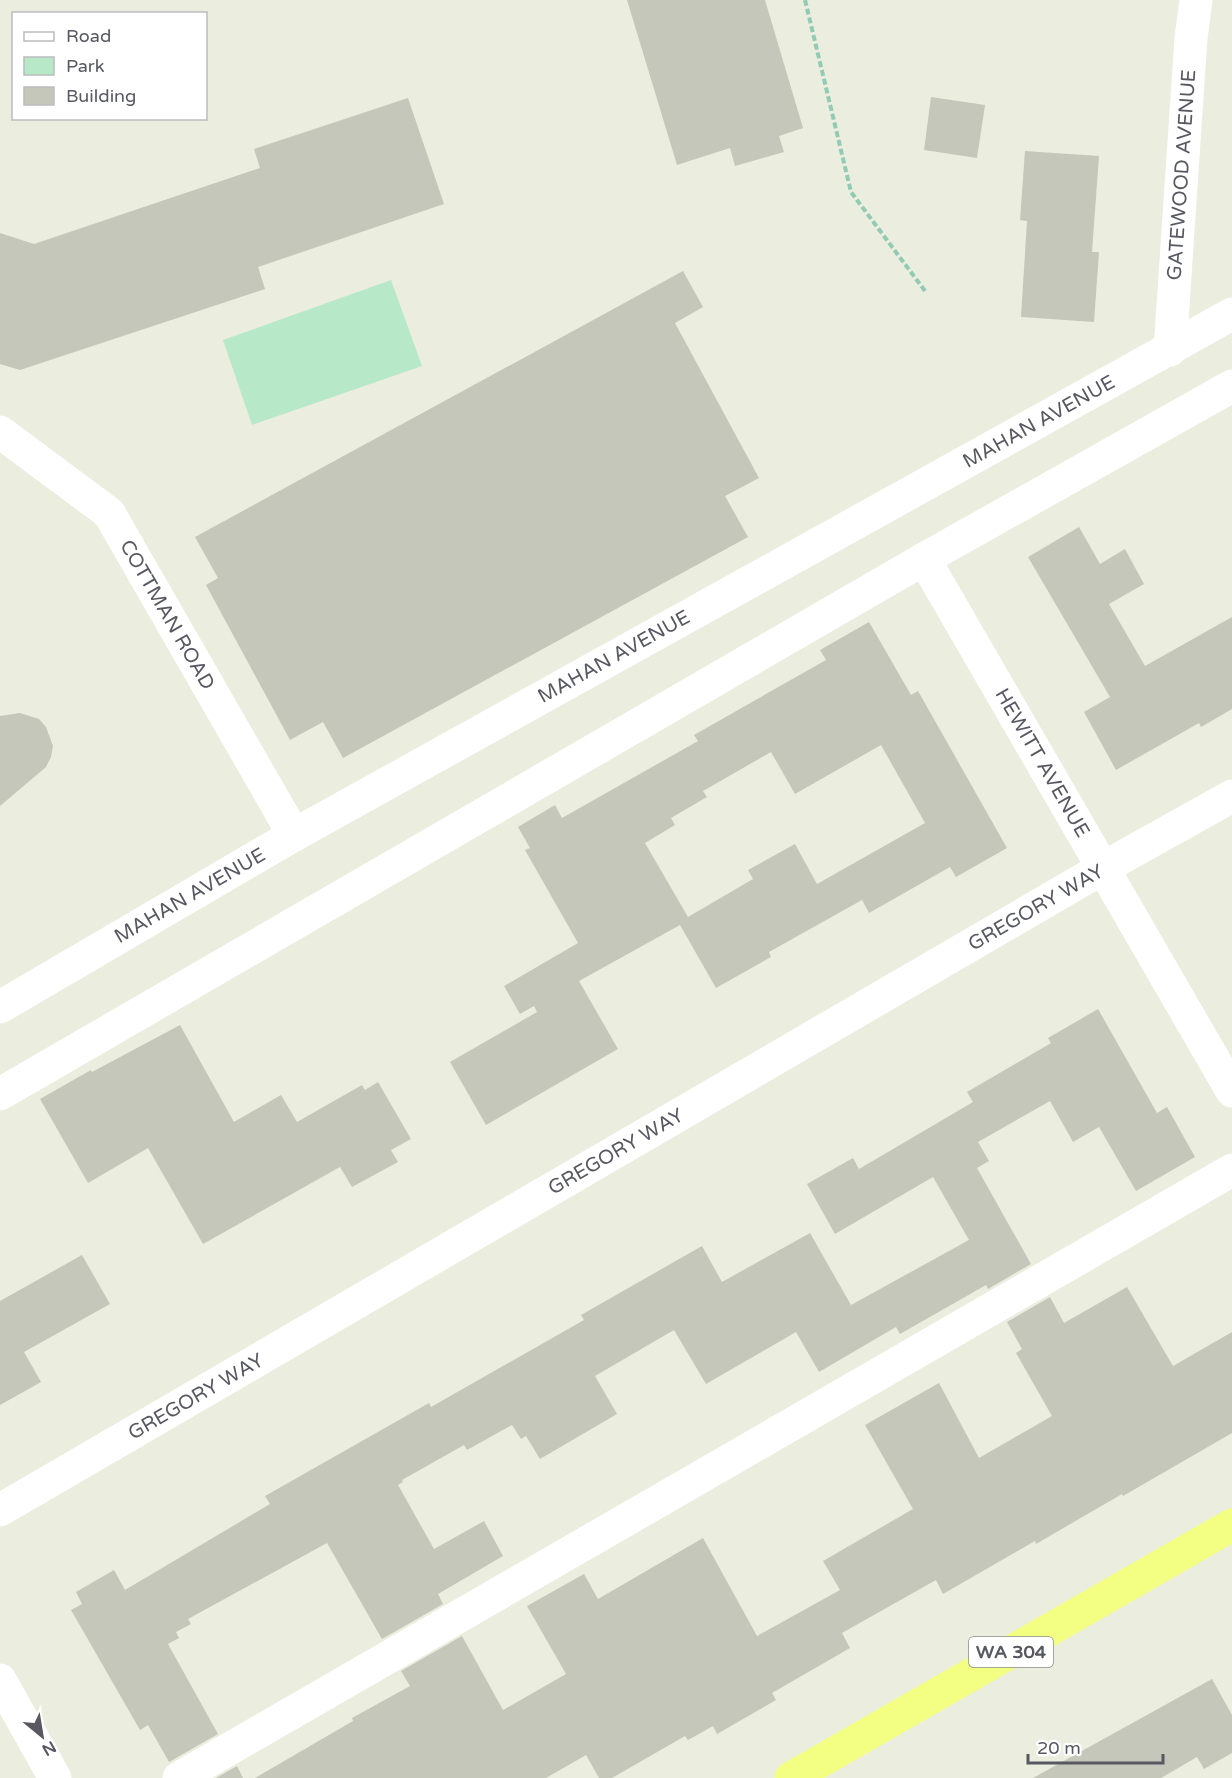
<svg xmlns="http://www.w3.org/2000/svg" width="1232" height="1778" viewBox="0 0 1232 1778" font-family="'Varela Round',sans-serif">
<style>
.green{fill:#b7e8c8}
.building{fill:#c6c7bb;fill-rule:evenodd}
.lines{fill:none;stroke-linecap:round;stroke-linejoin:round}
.path{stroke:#91cbb5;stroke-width:4;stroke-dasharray:6 3;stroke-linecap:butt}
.minor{stroke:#fff;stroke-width:33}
.highway{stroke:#f3ff83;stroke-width:33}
.labels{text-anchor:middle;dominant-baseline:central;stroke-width:6;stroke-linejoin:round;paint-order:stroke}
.shield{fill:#fff;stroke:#898a90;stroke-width:1.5}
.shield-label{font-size:18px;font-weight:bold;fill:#575861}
.street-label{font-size:20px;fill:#575861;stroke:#fff}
</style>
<rect width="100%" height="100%" fill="#ebedde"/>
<polygon class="green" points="391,280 422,366 252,425 223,340"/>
<g class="building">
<polygon points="627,0 765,0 803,128 779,136 784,152 735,166 730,148 677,165"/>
<polygon points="931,97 985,105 977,158 924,150"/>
<polygon points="408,98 444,204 258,267 265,289 20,370 0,364 0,233 34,244 260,168 254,149"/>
<polygon points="1025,151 1099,156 1092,252 1099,252 1094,322 1021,317 1027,221 1020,220"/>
<polygon points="683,271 703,307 675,323 759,478 725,496 748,537 343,758 323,722 290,740 206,585 218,578 195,537"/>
<polygon points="1079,527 1100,564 1125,549 1144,584 1109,604 1145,666 1232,617 1232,709 1201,727 1199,723 1116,770 1084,712 1110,697 1028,557"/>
<path d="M869,622L911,695L918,691L1007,848L956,877L950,867L869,913L862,900L769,952L771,957L716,988L680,925L579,981L618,1049L486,1125L450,1062L537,1012L534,1006L520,1014L504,986L578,943L525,850L530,848L518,827L555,805L562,818L698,741L694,735L826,660L820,650ZM881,745L925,823L817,884L795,844L748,870L753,879L688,917L645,843L675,825L671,818L707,797L703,791L771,752L795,794Z"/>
<polygon points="20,713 39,719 46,727 53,746 51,757 46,767 0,806 0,716"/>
<polygon points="1098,1009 1157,1113 1167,1107 1195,1157 1136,1191 1099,1127 1073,1142 1050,1101 978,1142 989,1161 977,1168 1031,1264 988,1289 986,1285 900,1334 896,1327 819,1372 796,1332 706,1384 674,1330 595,1376 617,1414 540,1459 526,1436 521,1439 512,1425 467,1450 464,1445 402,1480 403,1482 398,1485 434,1549 484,1521 503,1556 438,1594 443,1604 382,1639 327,1543 188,1619 191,1624 176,1632 179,1638 168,1644 218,1734 169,1762 148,1725 140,1730 71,1610 82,1604 76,1592 114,1570 125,1590 270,1504 265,1496 429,1403 431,1407 584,1320 581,1315 702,1246 722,1282 810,1233 851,1305 969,1240 933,1177 835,1234 807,1184 853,1158 859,1169 973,1102 967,1092 1051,1043 1048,1038"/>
<polygon points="180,1025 234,1122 281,1095 297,1122 362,1085 365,1090 378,1082 411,1139 391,1150 398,1162 352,1187 340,1167 203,1244 148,1148 88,1183 40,1099 91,1070 92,1072"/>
<polygon points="82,1255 110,1304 24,1352 41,1382 0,1405 0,1301"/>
<polygon points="1127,1287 1173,1366 1232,1332 1232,1433 1123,1496 1122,1494 1036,1544 1035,1541 943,1594 936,1580 842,1633 850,1648 772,1693 776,1700 717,1734 713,1726 688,1740 685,1736 612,1778 599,1778 586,1755 546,1778 255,1778 353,1721 352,1718 410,1686 401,1671 462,1636 503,1710 566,1674 527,1606 584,1574 598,1599 703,1538 757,1636 840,1590 823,1561 913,1509 865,1425 939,1383 979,1458 1052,1416 1016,1353 1022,1349 1007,1322 1050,1297 1064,1323"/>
<polygon points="1212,1679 1232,1715 1232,1753 1204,1769 1197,1757 1161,1778 1033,1778"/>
<polygon points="237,1766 243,1778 216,1778"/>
</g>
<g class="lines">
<polyline class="path" points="805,0 851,192 925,291"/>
<g class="minor">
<polyline points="1170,350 1191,38 1196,0"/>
<polyline points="0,432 109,513 294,835"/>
<polyline points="924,559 1232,1091"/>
<polyline points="0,1007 294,835 1232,314"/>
<polyline points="0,1094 924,559 1232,386"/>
<polyline points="0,1510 1103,868 1232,796"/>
<polyline points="0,1680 55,1778"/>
<polyline points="179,1778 1232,1170"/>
</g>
<polyline class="highway" points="791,1778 1232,1525"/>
</g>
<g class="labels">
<rect class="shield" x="969" y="1637" width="84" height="30" rx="4.5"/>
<g class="shield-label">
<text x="1011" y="1652">WA 304</text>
</g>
<g class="street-label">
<text transform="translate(1182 175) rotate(-86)">GATEWOOD AVENUE</text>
<text transform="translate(1039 422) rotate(-29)">MAHAN AVENUE</text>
<text transform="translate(167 615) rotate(60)">COTTMAN ROAD</text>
<text transform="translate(614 657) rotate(-29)">MAHAN AVENUE</text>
<text transform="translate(1042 763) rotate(60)">HEWITT AVENUE</text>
<text transform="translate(190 896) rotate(-30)">MAHAN AVENUE</text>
<text transform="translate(1036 908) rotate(-30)">GREGORY WAY</text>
<text transform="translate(616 1152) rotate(-30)">GREGORY WAY</text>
<text transform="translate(196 1397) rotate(-30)">GREGORY WAY</text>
</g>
</g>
<rect x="12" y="12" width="195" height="108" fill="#ffffff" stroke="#bcbcc0" stroke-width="1.5"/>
<rect x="24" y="32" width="30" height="9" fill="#ffffff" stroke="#bcbcc0" stroke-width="1.5"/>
<text x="66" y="42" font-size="18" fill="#575861">Road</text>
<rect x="24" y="57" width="30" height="18" fill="#b7e8c8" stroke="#bcbcc0" stroke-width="1.5"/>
<text x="66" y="72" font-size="18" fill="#575861">Park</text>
<rect x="24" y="87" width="30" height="18" fill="#c6c7bb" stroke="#bcbcc0" stroke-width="1.5"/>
<text x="66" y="102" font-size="18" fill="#575861">Building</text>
<g transform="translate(42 1736) rotate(150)" stroke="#ffffff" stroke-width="4.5" paint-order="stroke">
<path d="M0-4.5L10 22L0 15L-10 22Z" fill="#575861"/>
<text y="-9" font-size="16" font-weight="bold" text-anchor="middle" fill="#575861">N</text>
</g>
<path d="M1028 1754v9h135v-9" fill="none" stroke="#575861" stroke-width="3"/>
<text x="1037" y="1754" font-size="18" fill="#575861" stroke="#ffffff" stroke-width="4.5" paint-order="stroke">20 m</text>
</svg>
